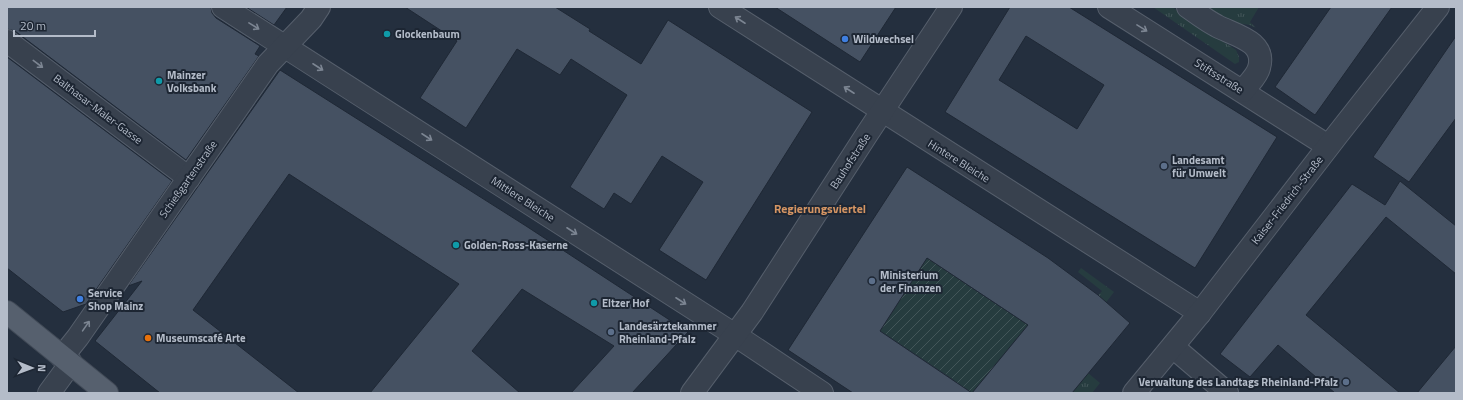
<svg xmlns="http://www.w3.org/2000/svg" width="1463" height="400" viewBox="0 0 1463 400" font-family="'Titillium Web',sans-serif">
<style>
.grass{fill:url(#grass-tufts)}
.garden{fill:url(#garden-furrows)}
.building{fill:#455162;stroke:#1f2835;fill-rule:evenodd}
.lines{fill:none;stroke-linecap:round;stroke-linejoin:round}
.minor-casing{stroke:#565f6c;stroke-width:24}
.major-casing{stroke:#414a57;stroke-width:24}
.minor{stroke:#38414e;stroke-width:22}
.major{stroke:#56606e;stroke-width:22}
.oneway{stroke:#7c8592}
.culture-dot{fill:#0f9aa8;stroke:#1d2633;stroke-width:1.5}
.shop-dot{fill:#3f7fe0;stroke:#1d2633;stroke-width:1.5}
.service-dot{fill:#5c6f8a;stroke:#1d2633;stroke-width:1.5}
.food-dot{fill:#e8710a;stroke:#1d2633;stroke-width:1.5}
.labels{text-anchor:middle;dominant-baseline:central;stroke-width:4;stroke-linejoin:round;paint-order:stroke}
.poi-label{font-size:11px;font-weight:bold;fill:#b4bcc9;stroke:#1d2633;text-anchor:start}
.street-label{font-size:11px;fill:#b4bcc9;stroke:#1d2633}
.neighbourhood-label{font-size:12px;font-weight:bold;fill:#d59563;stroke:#1d2633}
</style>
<defs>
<pattern id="grass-tufts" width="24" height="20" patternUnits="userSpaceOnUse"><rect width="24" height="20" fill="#263c3f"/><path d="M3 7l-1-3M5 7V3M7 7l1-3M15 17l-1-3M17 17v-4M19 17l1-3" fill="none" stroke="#435659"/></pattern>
<pattern id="garden-furrows" width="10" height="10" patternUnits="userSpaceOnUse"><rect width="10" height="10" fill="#263c3f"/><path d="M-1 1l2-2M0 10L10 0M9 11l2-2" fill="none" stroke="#435659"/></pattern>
</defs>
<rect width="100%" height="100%" fill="#242f3e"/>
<g class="grass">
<polygon points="1153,7 1172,7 1236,50 1239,57 1239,62 1235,64"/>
<polygon points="1205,7 1259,7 1250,22 1256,28 1250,25 1231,22"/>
<polygon points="1081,268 1114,292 1104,305 1096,298 1102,291 1078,272"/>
<polygon points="1088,373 1100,383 1092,393 1072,393"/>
</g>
<polygon class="garden" points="927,258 1002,308 1046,303 972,393 947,393 954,380 880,331"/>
<g class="building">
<polygon points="7,7 211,7 212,13 216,18 260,46 255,54 259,56 186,160 15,31 7,29"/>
<polygon points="246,7 287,7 274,25"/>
<polygon points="405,7 555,7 590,29 589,31 641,64 668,20 812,112 706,280 659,250 703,182 662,156 631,204 614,193 604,209 570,187 627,95 571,59 560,75 517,49 466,128 420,98 457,41"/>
<polygon points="775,7 896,7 860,62"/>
<path d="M1010,7H1069L1277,137L1195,268L945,112ZM1026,36L1104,85L1077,129L999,80Z"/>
<polygon points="1331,7 1392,7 1315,115 1275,87"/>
<polygon points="1456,36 1456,118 1409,182 1373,157"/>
<polygon points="7,57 172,181 86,304 63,312 7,268"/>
<polygon points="280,70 526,226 688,332 632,393 571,393 614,346 522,289 472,351 520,393 370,393 459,284 289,174 193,310 299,393 160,393 95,341 142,281 128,286"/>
<path d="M907,167L1048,258L1098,295L1130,323L1072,393H853L788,350ZM927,258L1028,325L972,393L880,331Z"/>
<polygon points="1400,181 1456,226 1456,274 1386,217 1306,315 1400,393 1335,393 1278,345 1250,377 1220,354 1352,184 1385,205"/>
<polygon points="1456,346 1456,393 1417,393"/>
</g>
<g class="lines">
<defs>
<g id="minor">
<polyline points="223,7 735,335 822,393"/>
<polyline points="720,7 1200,313"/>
<polyline points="1109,7 1328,146"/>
<path d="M1188,7C1198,14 1207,21 1217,26C1234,35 1267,41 1259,68C1257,76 1248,84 1243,91"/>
<polyline points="7,41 189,178"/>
<polyline points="1173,347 1227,393"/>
<polyline points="62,357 78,337 268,64 311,19 319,7"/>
<polyline points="49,393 71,363"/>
<polyline points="692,393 752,312 867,134 951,7"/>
<polyline points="1134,393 1200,313 1338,134 1438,7"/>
</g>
<polyline id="major" points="7,312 107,393"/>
</defs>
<use href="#minor" class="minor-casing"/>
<use href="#major" class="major-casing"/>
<use href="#minor" class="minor"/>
<use href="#major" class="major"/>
</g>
<defs><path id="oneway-shaft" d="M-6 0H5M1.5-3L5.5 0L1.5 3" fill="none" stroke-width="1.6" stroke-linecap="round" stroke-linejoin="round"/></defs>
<g class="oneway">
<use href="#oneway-shaft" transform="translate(740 20) rotate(-147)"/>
<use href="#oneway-shaft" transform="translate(254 26) rotate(32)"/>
<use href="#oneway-shaft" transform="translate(1142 28) rotate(32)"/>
<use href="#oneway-shaft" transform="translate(38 64) rotate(37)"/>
<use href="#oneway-shaft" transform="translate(318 67) rotate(33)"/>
<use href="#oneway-shaft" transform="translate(849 90) rotate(-147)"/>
<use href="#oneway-shaft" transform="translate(427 137) rotate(33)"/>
<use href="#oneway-shaft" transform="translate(572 231) rotate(33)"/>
<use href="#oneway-shaft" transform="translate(681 301) rotate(33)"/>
<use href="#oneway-shaft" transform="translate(86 326) rotate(-55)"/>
</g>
<g class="culture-dot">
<circle cx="387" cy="34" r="4"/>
<circle cx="159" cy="81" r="4"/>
<circle cx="456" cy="245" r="4"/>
<circle cx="594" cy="303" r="4"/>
</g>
<g class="shop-dot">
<circle cx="845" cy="39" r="4"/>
<circle cx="80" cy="299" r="4"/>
</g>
<g class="service-dot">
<circle cx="1164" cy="166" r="4"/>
<circle cx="872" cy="281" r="4"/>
<circle cx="611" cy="332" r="4"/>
<circle cx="1346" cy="382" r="4"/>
</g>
<circle class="food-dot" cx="148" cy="338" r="4"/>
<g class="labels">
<g class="poi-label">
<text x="395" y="34">Glockenbaum</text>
<text x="853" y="39">Wildwechsel</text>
<text x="167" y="75">Mainzer<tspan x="167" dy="13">Volksbank</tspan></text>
<text x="1172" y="160">Landesamt<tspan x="1172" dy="13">für Umwelt</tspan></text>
<text x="464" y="245">Golden-Ross-Kaserne</text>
<text x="880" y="275">Ministerium<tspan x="880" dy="13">der Finanzen</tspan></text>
<text x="88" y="293">Service<tspan x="88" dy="13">Shop Mainz</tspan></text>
<text x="602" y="303">Eltzer Hof</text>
<text x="619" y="326">Landesärztekammer<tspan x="619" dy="13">Rheinland-Pfalz</tspan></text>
<text x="156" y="338">Museumscafé Arte</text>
<text x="1338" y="382" text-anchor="end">Verwaltung des Landtags Rheinland-Pfalz</text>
</g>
<g class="street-label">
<text transform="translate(1219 76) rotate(32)">Stiftsstraße</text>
<text transform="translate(98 109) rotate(37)">Balthasar-Maler-Gasse</text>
<text transform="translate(850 161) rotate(-57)">Bauhofstraße</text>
<text transform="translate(959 161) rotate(32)">Hintere Bleiche</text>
<text transform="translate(188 179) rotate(-55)">Schießgartenstraße</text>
<text transform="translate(523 199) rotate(33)">Mittlere Bleiche</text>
<text transform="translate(1287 200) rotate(-52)">Kaiser-Friedrich-Straße</text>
</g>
<g class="neighbourhood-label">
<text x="820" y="208">Regierungsviertel</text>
</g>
</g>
<rect width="1463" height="400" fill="none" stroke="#b4bcc9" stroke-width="16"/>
<g transform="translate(32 368) rotate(91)" stroke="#1d2633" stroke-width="3" paint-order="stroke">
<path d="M0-3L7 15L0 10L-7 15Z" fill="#b4bcc9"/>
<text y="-6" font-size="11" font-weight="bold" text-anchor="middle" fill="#b4bcc9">N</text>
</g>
<path d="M14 30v6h81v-6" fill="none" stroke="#b4bcc9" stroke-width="2"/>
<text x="20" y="30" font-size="12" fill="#b4bcc9" stroke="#1d2633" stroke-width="3" paint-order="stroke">20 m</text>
</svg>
